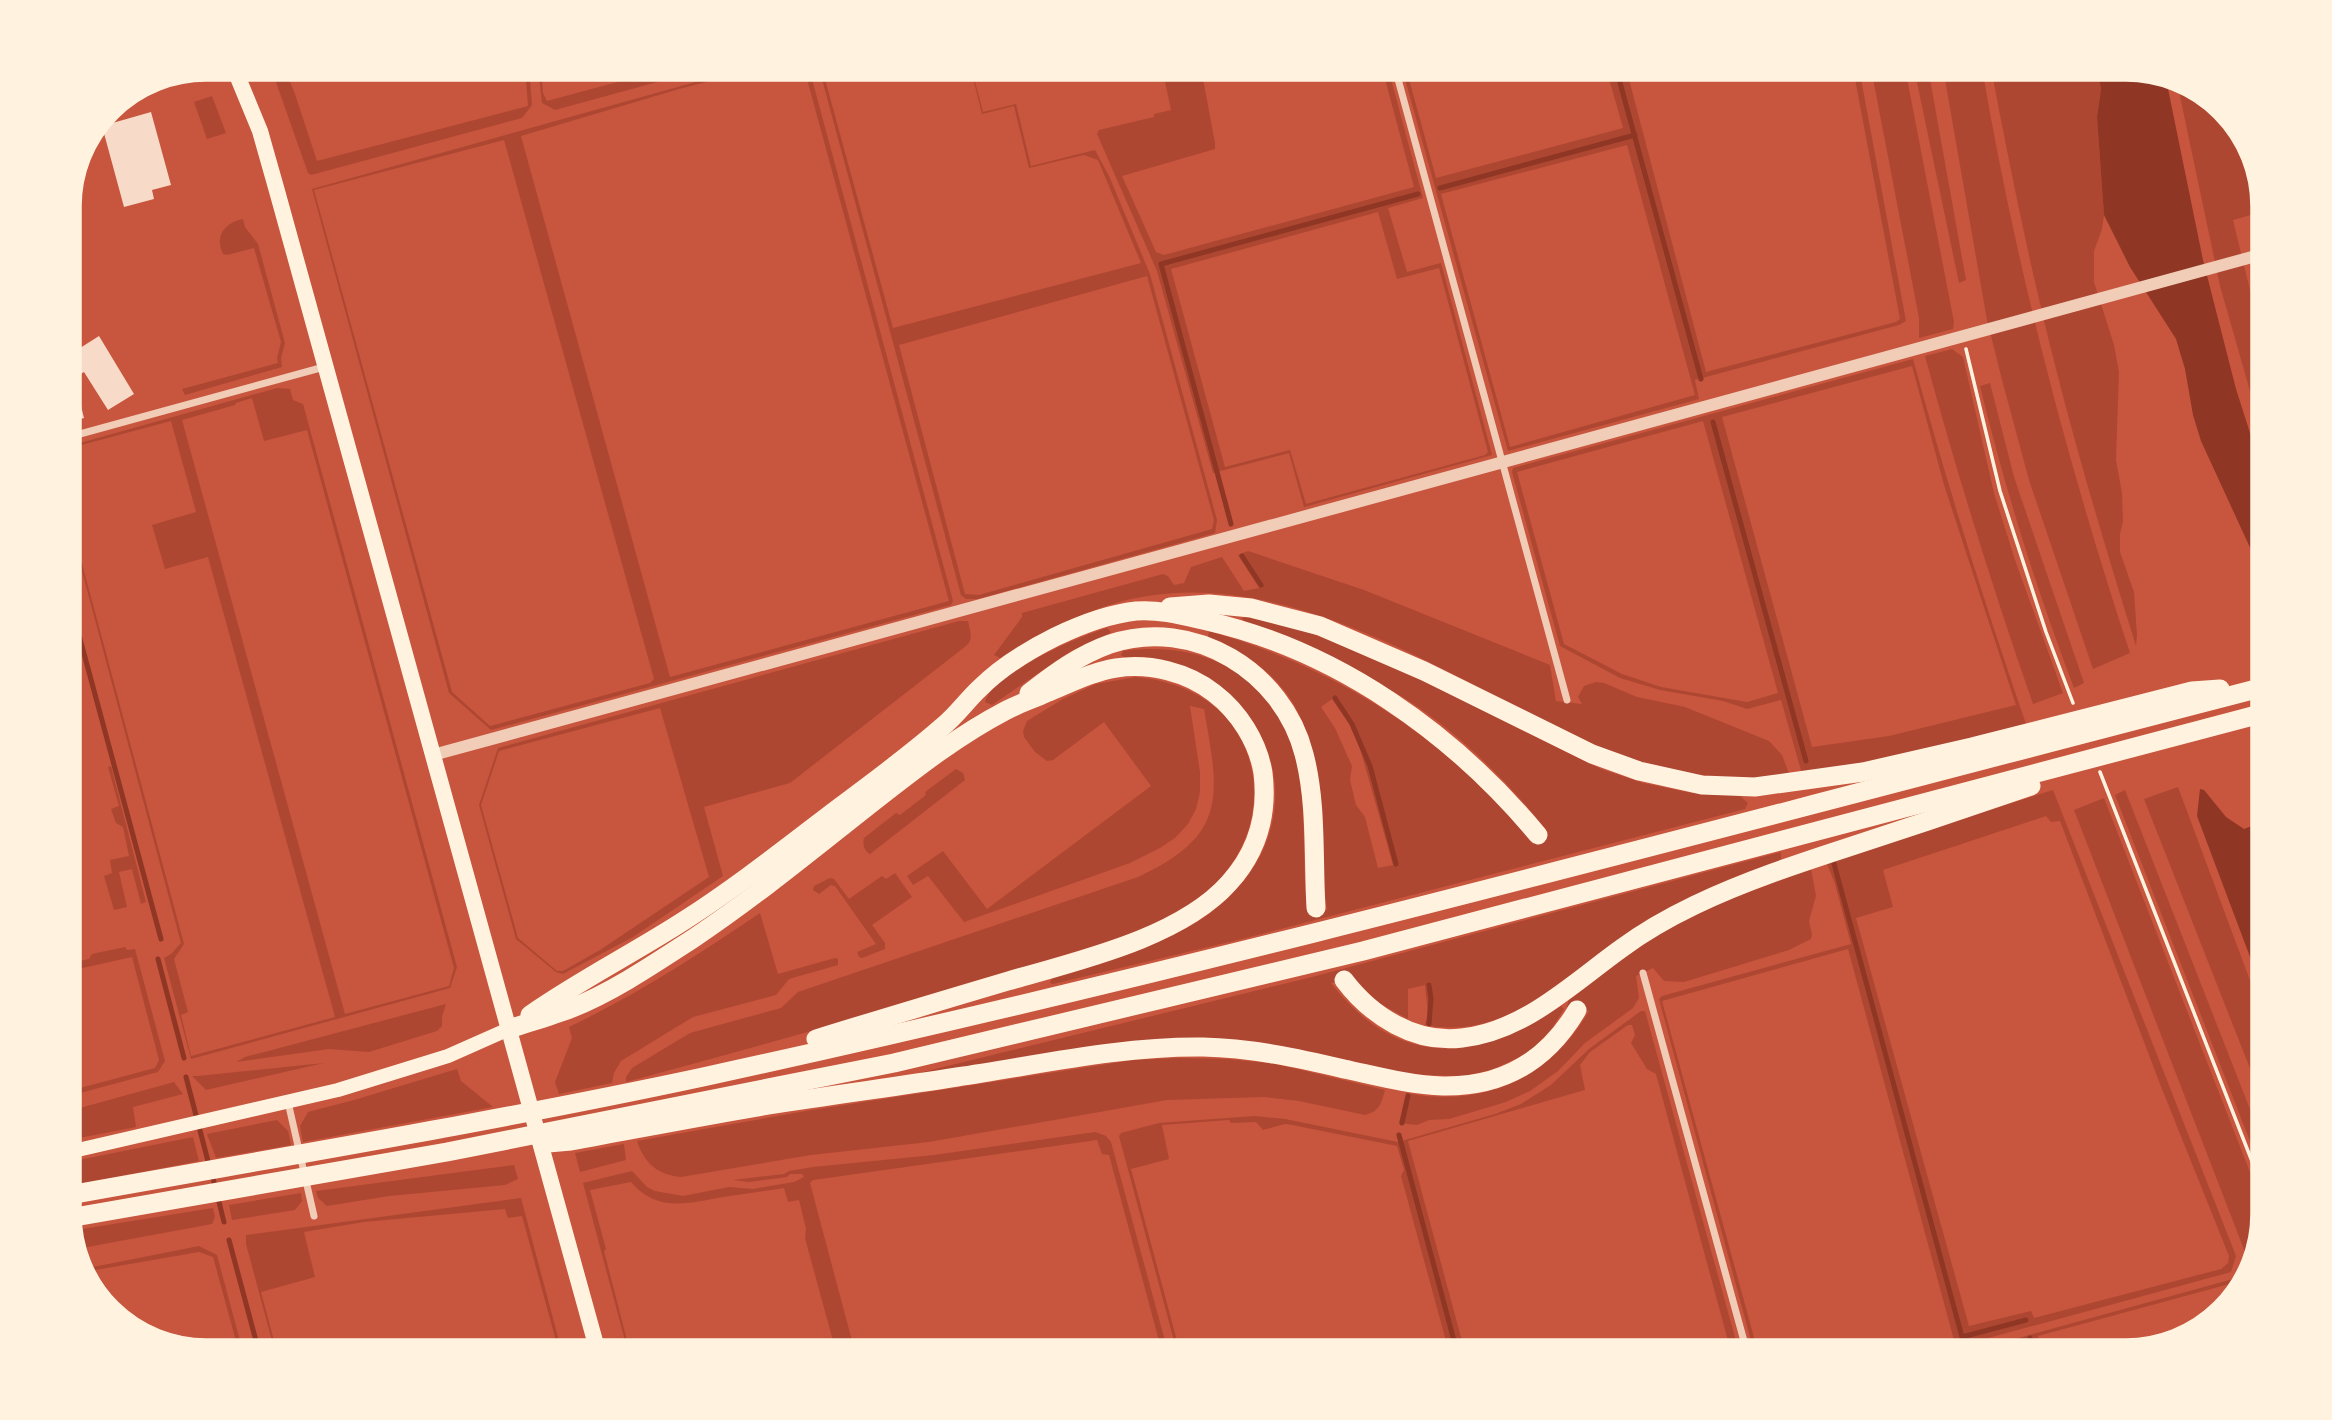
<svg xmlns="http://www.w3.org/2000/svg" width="2332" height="1420" viewBox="0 0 2332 1420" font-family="'Exo 2',sans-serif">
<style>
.green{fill:#ae4732;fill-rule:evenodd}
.water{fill:#8f3625}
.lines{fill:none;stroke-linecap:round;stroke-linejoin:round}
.stream{stroke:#8f3625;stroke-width:5}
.building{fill:#f7dbc8}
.path{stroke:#fff3e0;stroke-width:3.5}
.minor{stroke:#f1ccb7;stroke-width:7}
.tertiary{stroke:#f1ccb7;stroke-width:12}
.secondary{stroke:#fff3e0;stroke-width:14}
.primary{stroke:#fff3e0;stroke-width:16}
.motorway{stroke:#fff3e0;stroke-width:19}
.rim{fill:none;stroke:#fff3e0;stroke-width:3.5}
</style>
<rect width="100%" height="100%" fill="#c8553d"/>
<g class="green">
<polygon points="271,68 284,68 294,91 317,161 528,106 525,68 529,68 532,105 522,118 311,175 308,173"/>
<polygon points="538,68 541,68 543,93 547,101 662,70 662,68 672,68 672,78 555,110 542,103"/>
<path d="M746,68H761L679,89L521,136L670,677L949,601L804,68H809L953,601L951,605L491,730L449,693L312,189ZM504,140L654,679L650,683L490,726L452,692L314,190Z"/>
<path d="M819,68H822L893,328L1141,263L1098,160L1084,155L1029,168L1014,106L982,114L973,78L976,68L974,78L983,112L1016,104L1031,166L1095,150L1109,176L1150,274L1217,520L1215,533L978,599H966L961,595ZM1147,276L1214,520L1212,529L979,595L965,594L899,345Z"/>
<path d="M1162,68H1201L1215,143V149L1122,176L1156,252L1164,255L1414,187L1382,68H1388L1423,198L1388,208L1407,272L1441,263L1492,455L1304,507L1289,453L1213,473L1157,271L1097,134L1099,130L1154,117V114L1171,110ZM1378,212L1397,279L1439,268L1488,452L1485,455L1306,504L1290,450L1225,467L1171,269Z"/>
<path d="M1402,68H1406L1436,178L1623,128L1606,68H1626L1706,372L1896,322L1900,319L1853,68H1859L1906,321L1899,325L1695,380L1699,399L1508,451ZM1627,145L1695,395L1510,447L1441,194Z"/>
<polygon points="1871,68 1905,68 1954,322 1953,329 1919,338 1919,318"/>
<polygon points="1914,68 1928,68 1966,280 1959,283"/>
<path d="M1943,68H1982C2016,267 2067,462 2130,653L2093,669L2029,480L2002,380L1987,320Z"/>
<path d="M1991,68H2097L2101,89L2097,117L2104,215L2102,229L2094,251V282L2114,345L2119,372L2116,460L2122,493L2123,521L2120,534V552L2134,592L2137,635L2136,646C2107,553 2079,460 2055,365C2030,267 2010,168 1991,68Z"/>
<polygon points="2177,82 2195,87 2240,132 2258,213 2233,220 2257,319 2264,318 2264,440 2220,286"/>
<polygon points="212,96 226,133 207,139 194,102"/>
<path d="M243,219L245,227L258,244L285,343L281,358L282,367L185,395L182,389L278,363L277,358L281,342L254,248L227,255L223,254C214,235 225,223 243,219Z"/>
<path d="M1952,349L1963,357L1994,493L2015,560L2063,693L2033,704C1993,589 1957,474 1925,356Z"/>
<path d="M1913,359C1947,484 1985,605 2027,727L1945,747L1802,774L1781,700L1747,709L1723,701L1660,690L1620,678L1560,646L1512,472L1513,468ZM1912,366L1944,485L2016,705L1889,736L1812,747L1722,417ZM1703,421L1778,693L1747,702L1661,687L1622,674L1564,644L1517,472Z"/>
<path d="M1990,383L2014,477L2084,683L2074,688C2036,588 2005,489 1980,386Z"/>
<path d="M277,388L290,389L293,400L303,404L457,967L450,988L191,1059L164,958L171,954L181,943L69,522V515L184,944L174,959L188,1012L181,1015L191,1056L335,1017L208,557L165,569L152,525L196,512L171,421L70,448L78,479L69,481V446ZM252,398L264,441L307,430L454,968L449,986L345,1014L182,420L235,405L236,403Z"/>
<path d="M1248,551L1364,590L1550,665L1556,701L1582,704L1578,697L1584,686L1596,682L1604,683L1637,697L1685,707L1769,741L1782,755L1790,776C1721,784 1653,771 1589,744C1566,734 1545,721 1523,710C1399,647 1253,560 1109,605C1070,618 1035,637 1000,658L994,655L1022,617V613L1163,574L1168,576L1174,585L1184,583L1191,567L1222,557L1244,591L1259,588L1238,555Z"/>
<path d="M1246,617L1303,630L1360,653L1438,688L1601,769L1643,783L1667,788L1692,793L1740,796L1748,803L1745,809L1242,939L1053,984L1050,983L1052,978C1113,958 1183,942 1230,896C1327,802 1257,654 1125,658L1121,655L1123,651C1219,638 1289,689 1301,786C1306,829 1302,872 1308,915L1327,910C1310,795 1343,692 1208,637L1209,631C1339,669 1447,738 1533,844L1548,833C1510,782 1446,720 1390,690C1342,666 1293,645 1244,622L1242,618ZM1332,699L1350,725L1359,745L1393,865L1378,868L1365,817L1356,805L1350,780L1352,766L1335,728L1321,707Z"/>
<path d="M959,621H968C970,631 974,639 966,646L790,783L704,807L723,876L633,937L563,974L556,972L516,939L479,805L498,748ZM660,708L709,877L600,950L563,971H557L518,938L481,805L499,751Z"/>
<path d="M1107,628L1111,632L1108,635L1071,651L992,705L985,702C992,673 1080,636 1107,628Z"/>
<path d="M1136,677C1177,681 1216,697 1238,734C1267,783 1255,845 1215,884C1168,930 1093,945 1032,965C898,1008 762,1045 626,1082V1077L632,1068L690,1033L781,1008L798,992L1138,877C1229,835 1219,795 1204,709L1190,706L1200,772V792L1196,809L1188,824L1175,838L1160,848L1130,863L964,922L928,876L913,885L907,876L943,851L987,909L1151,786L1104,722L1053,760L1047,761L1035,752L1024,737L1023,731L1027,721L1063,699L1096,684Z"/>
<polygon points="111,766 146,902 141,904 132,869 119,872 127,907 114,910 104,876 112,873 110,860 129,856 123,827 116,823 111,809 119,806 108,767"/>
<path d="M956,769L963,773L965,780L870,854C865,852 862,844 864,838L896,813L900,815L926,795L925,792Z"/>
<polygon points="2178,787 2264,1018 2264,1104 2144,799"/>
<path d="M2053,790L2236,1256L2231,1272L1937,1352H1914L1954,1340L1848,949L1662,1001L1758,1352H1754L1659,999L1662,996L1851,944L1835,884L1826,861ZM2046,816L2051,822L2060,821L2160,1084L2229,1256L2228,1263L2221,1269L2034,1318L2031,1311L1969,1326L1856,918L1893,907L1883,870Z"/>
<polygon points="2125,790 2264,1145 2264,1177 2115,795"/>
<polygon points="2104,798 2264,1208 2250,1265 2074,810"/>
<path d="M1781,852V862L1710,888L1648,919L1538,999C1503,1021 1467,1033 1425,1025L1428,1013L1425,985L1408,989V1019L1377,1002L1353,977L1331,983C1397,1069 1477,1063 1561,1006L1564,1009L1551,1030L1528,1053L1491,1070L1464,1076L1413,1075L1278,1046L922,1074L919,1073L1316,976Z"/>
<path d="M1811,869L1816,896L1809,921L1812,934L1811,939L1789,950L1684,982L1664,981L1653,968L1636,976L1639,998L1633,1008L1585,1043L1558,1071L1530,1091L1506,1102L1449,1119L1429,1120L1417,1125L1399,1123L1406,1093C1484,1108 1549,1079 1589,1011L1567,1007L1569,999L1641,945L1686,919L1733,898Z"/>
<polygon points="895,873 912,897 872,925 885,943 885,949 862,958 859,957 857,952 876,944 835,886 831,885 819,894 813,890 814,886 830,878 834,879 849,899 882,876 886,879"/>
<path d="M760,913L778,974L835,958L838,959V965L789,979L776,995L693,1017L621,1061L614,1073L612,1083L559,1094L555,1082L572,1038L569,1027C636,995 698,955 760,913Z"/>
<polygon points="125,947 127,950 135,949 165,1061 158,1072 69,1096 69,1091 155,1068 159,1060 132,957 69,971 69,963 89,959 92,954"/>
<polygon points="446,1004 442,1017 442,1026 437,1031 369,1052 329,1049 236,1062 245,1057"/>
<polygon points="1641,1011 1645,1011 1739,1352 1731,1352 1656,1074 1647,1069 1631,1043 1635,1035 1632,1025 1628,1025 1590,1052 1580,1065 1585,1090 1408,1141 1465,1352 1449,1352 1401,1176 1404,1170 1397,1146 1292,1125 1285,1124 1263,1130 1256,1122 1231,1123 1229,1120 1162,1125 1169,1159 1131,1169 1180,1352 1177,1352 1119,1136 1121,1133 1159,1123 1254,1116 1285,1119 1398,1142 1495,1114 1521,1104 1551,1085 1589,1049"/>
<path d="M1179,1058L1228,1059L1276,1064L1385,1090C1381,1104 1380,1111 1365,1115L1299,1101L1264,1097L1167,1100L929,1142L811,1155L681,1177C658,1175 644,1163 637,1141L806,1111L1133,1060Z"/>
<polygon points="324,1063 206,1090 192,1076 198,1076"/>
<polygon points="457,1069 461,1081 493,1107 303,1142 300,1126 308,1112 354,1100"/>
<polygon points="174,1082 183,1094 133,1107 136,1127 69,1140 69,1111"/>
<polygon points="277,1120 288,1131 291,1145 216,1158 207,1134"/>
<path d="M1095,1132L1106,1136L1111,1142L1168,1352H1162L1109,1155L1102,1154L1097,1140L813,1180L810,1183L855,1352H836L805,1238L806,1229L799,1200L788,1202L784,1188C764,1191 744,1194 723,1197C689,1203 657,1213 631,1182L590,1190L606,1249L604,1251L630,1352H628L583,1183L632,1171L647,1187L655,1191L683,1196L729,1187L753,1189L794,1182L804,1177L802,1174H790L787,1177L749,1182L733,1180L784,1174L789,1171L813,1167L934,1155Z"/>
<polygon points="193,1137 199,1161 69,1186 69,1162"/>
<polygon points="624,1144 626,1160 580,1172 575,1153"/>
<polygon points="514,1165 518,1179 505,1185 389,1196 327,1206 318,1198 316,1191"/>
<polygon points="301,1193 302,1201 295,1210 232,1220 229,1205"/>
<polygon points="521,1198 562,1352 559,1352 522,1216 508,1218 505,1209 364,1222 304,1232 315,1277 261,1292 277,1352 275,1352 246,1244 246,1235"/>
<polygon points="213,1208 215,1217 212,1224 82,1248 76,1230"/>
<polygon points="199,1246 217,1255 243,1352 239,1352 213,1257 199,1252 84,1272 83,1269"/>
<polygon points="2233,1279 2238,1280 2244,1284 2242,1287 2233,1283 2038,1336 2042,1352 2027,1352 2023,1340 1979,1352 1968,1352"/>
</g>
<g class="water">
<polygon points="2097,68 2126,68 2166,79 2203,260 2236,389 2264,477 2264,578 2201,441 2193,415 2185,369 2176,339 2130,267 2104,215 2097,117 2101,89"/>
<polygon points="2200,789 2204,790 2226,817 2244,829 2257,824 2264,794 2264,994 2197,816"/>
</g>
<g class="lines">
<g class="stream">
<polyline points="1616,68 1701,379"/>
<polyline points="1440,188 1635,135"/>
<polyline points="1713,422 1806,761"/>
<polyline points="1231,524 1161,264 1418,194"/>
<polyline points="1242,556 1261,585"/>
<polyline points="69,598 161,939"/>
<polyline points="1335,698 1352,724 1370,766 1396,864"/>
<polyline points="1833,860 1962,1337 2026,1320"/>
<polyline points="158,959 184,1058"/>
<polyline points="1429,1024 1431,999 1429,985"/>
<polyline points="186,1077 209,1165"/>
<polyline points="1402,1123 1408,1096"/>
<polyline points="1399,1135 1457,1352"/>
<polyline points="212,1174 224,1222"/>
<polyline points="229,1240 259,1352"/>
<polyline points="2030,1338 2034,1352"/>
</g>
</g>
<g class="building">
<polygon points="151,112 171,185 152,190 154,199 124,207 102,126"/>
<polygon points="99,336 134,394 108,410 84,372 77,376 69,362 69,355"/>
<polygon points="77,390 84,418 69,422 69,392"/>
</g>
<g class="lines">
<g class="path">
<polyline points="1966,349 2000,491 2046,632 2073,703"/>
<polyline points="2100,772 2264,1192"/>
</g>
<g class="minor">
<polyline points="1395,68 1567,700"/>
<polyline points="69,437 324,367"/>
<polyline points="69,550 75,572 69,575"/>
<path d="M69,803C71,813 76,825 69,834"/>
<polyline points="1643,973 1747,1352"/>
<polyline points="288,1102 314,1216"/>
</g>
<polyline class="tertiary" points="433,755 2263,254"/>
<polyline class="secondary" points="69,1152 338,1090 448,1056 509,1029"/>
<polyline class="primary" points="234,68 260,131 277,191 598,1352"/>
<g class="motorway">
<polyline points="1170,607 1209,604 1251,608 1320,626 1424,671 1592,754 1639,771 1702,785 1755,787 1863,772 1972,747 2192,691 2220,689"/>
<path d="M1029,693C1055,673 1079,655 1110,644C1194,616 1283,672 1304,754C1317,803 1313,857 1316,908"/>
<path d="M1344,980C1371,1016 1415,1044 1462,1038C1525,1031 1573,983 1622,948C1645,931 1670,917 1695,905C1745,881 1797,864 1849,847C1910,827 1970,807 2031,786"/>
<path d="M530,1015C580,980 634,953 685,920C738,886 787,847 837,809C872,783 909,756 942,727C956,716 967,700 980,688C1001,667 1029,650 1055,637C1080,625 1108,614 1136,611C1159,609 1185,616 1207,621C1338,651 1453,733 1538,835"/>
<path d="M509,1029C530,1022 551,1016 572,1008C613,992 657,962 694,938C758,895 817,846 877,799C918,767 959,735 1005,711C1018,704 1033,699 1046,693C1069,684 1091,672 1116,668C1150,663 1187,672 1214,693C1239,712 1258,742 1263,773C1268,814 1257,852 1229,883C1180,938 1077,961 1008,981C944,1000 880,1019 816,1039"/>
<path d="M548,1143L571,1141C637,1129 703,1116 769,1105C831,1095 894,1087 957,1077C1038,1065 1121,1046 1203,1047C1251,1048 1298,1058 1344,1069C1377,1076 1409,1085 1443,1086C1503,1087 1547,1061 1577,1010"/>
<path d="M69,1195C280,1157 493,1122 703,1077C1227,963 1745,821 2264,687"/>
<polyline points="69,1218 447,1152 894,1063 1363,951 2264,713"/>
</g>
</g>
<path d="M0 0H2332V1420H0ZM206 80H2126A126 126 0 0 1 2252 206V1214A126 126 0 0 1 2126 1340H206A126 126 0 0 1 80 1214V206A126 126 0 0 1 206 80Z" fill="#fff3e0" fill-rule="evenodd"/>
<path class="rim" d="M206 80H2126A126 126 0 0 1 2252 206V1214A126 126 0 0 1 2126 1340H206A126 126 0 0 1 80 1214V206A126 126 0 0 1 206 80Z"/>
</svg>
